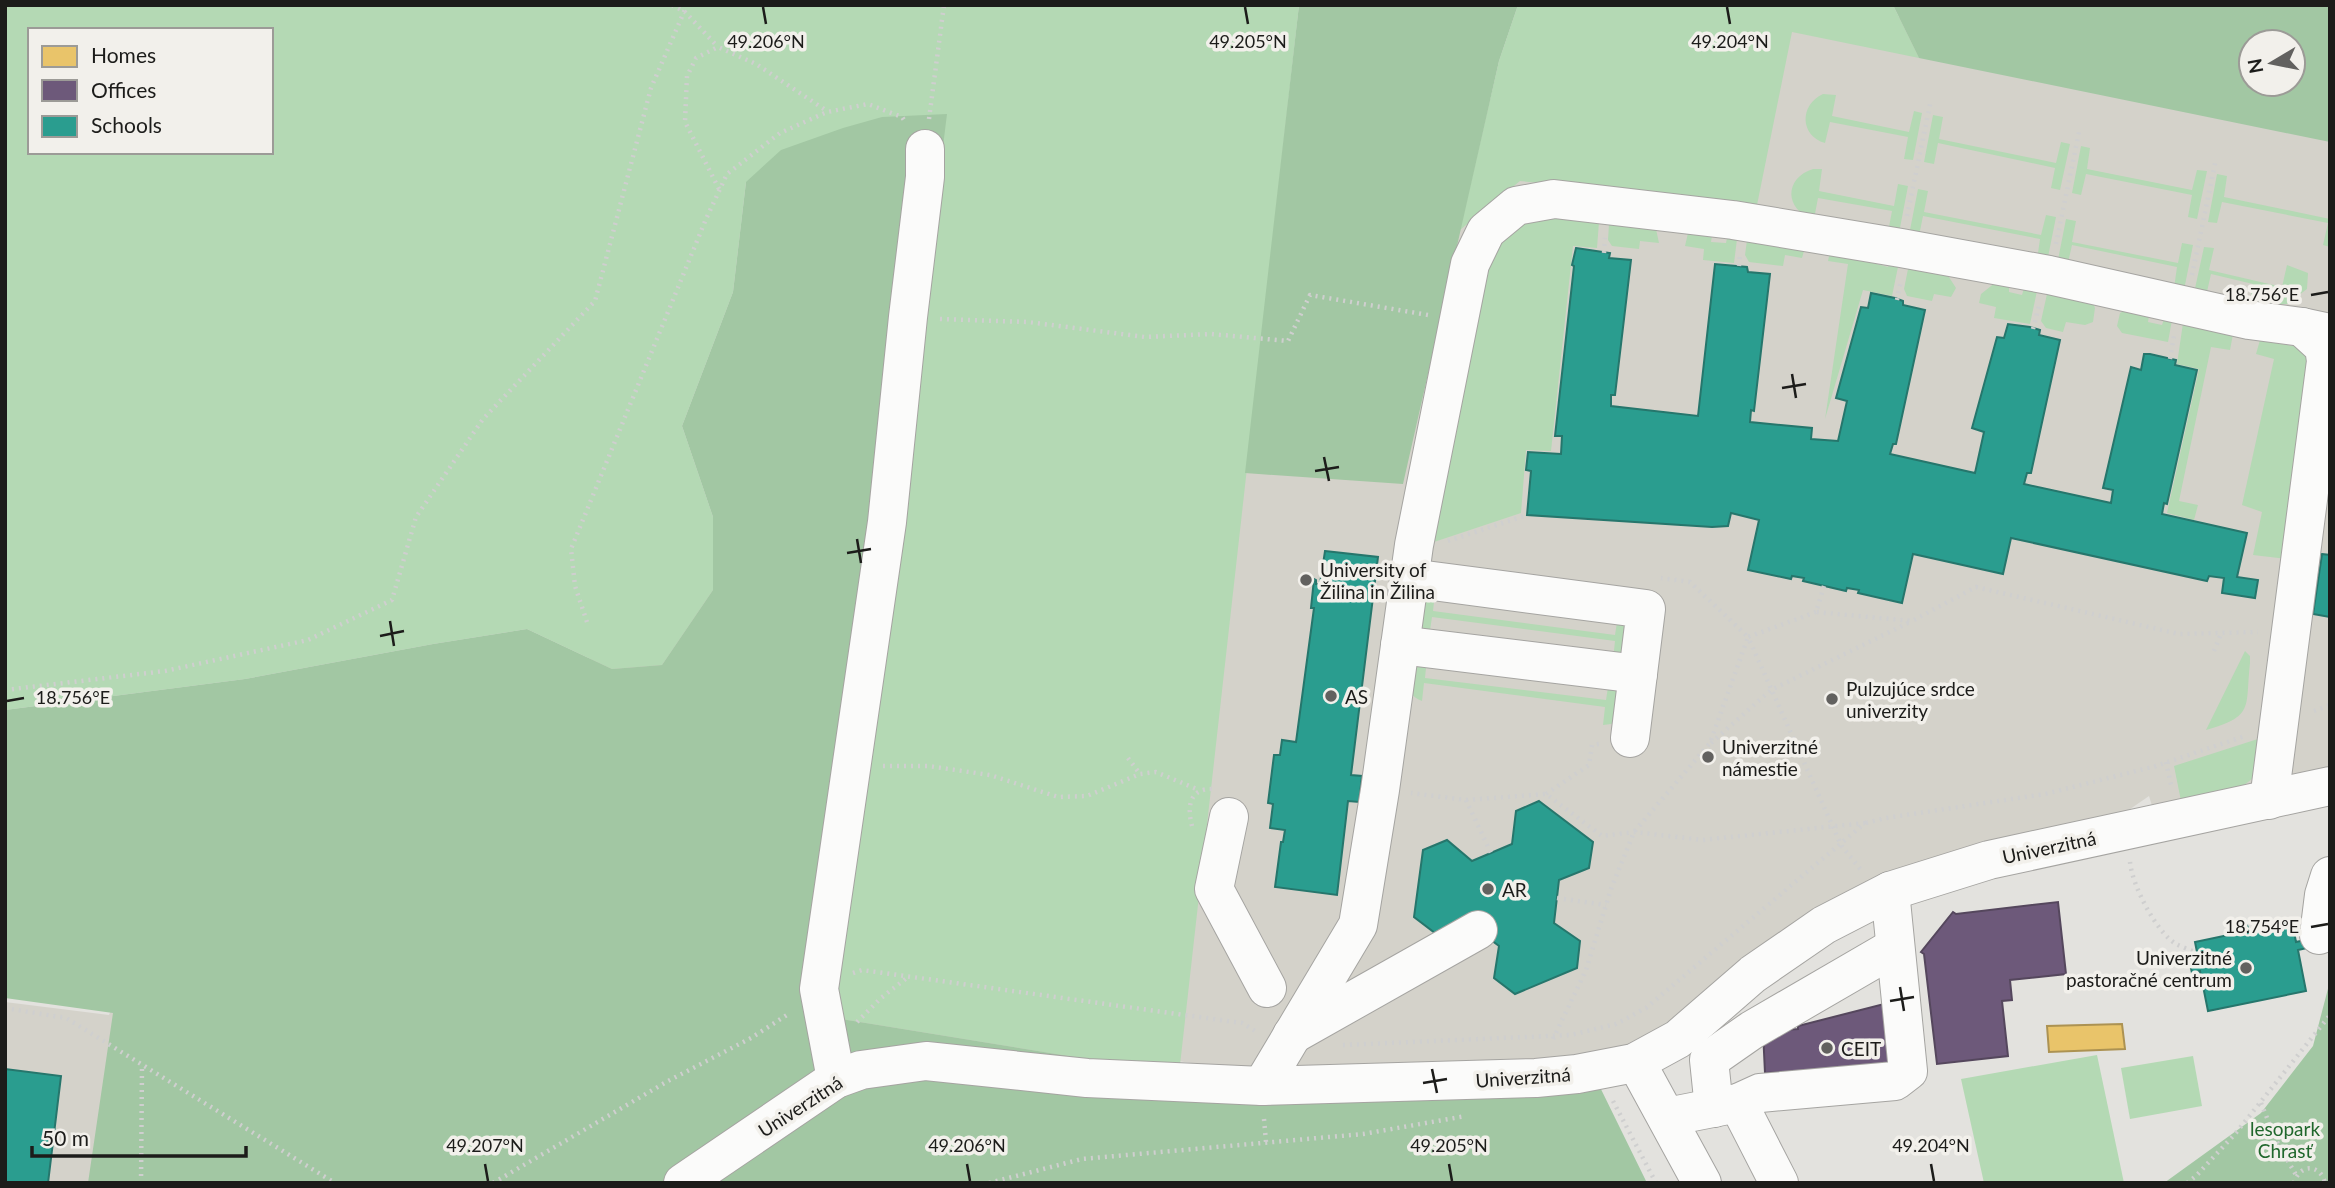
<svg xmlns="http://www.w3.org/2000/svg" width="2335" height="1188" viewBox="0 0 2335 1188" font-family="Lato,sans-serif">
<style>
.built{fill:#d4d2ca}
.green{fill:#b4d9b4;fill-rule:evenodd}
.forest{fill:#a2c7a3;fill-rule:evenodd}
.homes{fill:#e9c46a;stroke:#ac9252;stroke-width:2}
.offices{fill:#6d597a;stroke:#55475d;stroke-width:2}
.schools{fill:#2a9d8f;stroke:#26766c;stroke-width:2}
.lines{fill:none;stroke-linecap:round;stroke-linejoin:round}
.minor-casing{stroke:#a5a4a1;stroke-width:40}
.path{stroke:#cfcfcf;stroke-width:4.5;stroke-dasharray:2 5;stroke-linecap:butt}
.minor{stroke:#fbfbfa;stroke-width:38}
.ticks{fill:none;stroke:#1c1c1a;stroke-width:2.5}
.poi-dot{fill:#62615f;stroke:#f2f0eb;stroke-width:2.5}
.labels{text-anchor:middle;dominant-baseline:central;stroke-width:7;stroke-linejoin:round;paint-order:stroke}
.poi-label{font-size:19px;fill:#1c1c1a;stroke:#f2f0eb;text-anchor:start}
.street-label{font-size:19px;fill:#1c1c1a;stroke:#f2f0eb}
.park-label{font-size:19px;fill:#20672c;stroke:#f2f0eb}
.ticks-label{font-size:18px;text-anchor:middle;fill:#1c1c1a;stroke:#f2f0eb;stroke-width:7;stroke-linejoin:round;paint-order:stroke}
</style>
<rect width="100%" height="100%" fill="#e3e2de"/>
<polygon class="built" points="1751,5 1811,5 2251,67 2251,84 2293,84 2330,78 2330,772 2153,809 2149,796 2120,816 2066,825 1693,1010 1602,1059 1289,1078 1120,1052 658,1183 5,1183 5,1002 109,1015 114,1002 905,431 1264,105 1738,92"/>
<g class="green">
<path d="M5,5H1299L1179,1074L835,1018L746,182L733,292L682,426L713,517V590L662,665L612,669L527,629L433,644L245,679L5,710ZM30,30H271V152H30Z"/>
<polygon points="1518,5 1893,5 1919,58 1792,32 1757,205 1520,181 1460,230 1499,61"/>
<path d="M1823,94L1836,95L1832,116L1909,132L1914,111L1922,113L1913,160L1904,159L1908,137L1830,122L1825,143C1800,136 1799,105 1823,94Z"/>
<polygon points="1933,115 1943,117 1939,139 2056,163 2061,142 2070,144 2060,190 2051,188 2055,168 1938,143 1934,164 1924,162"/>
<polygon points="2081,146 2090,148 2087,169 2192,190 2197,170 2207,171 2197,219 2188,217 2192,195 2086,174 2081,195 2072,193"/>
<path d="M1813,169H1822L1819,191L1894,206L1898,184L1908,186L1899,233L1888,232L1892,211L1818,198L1814,219C1784,210 1784,178 1813,169Z"/>
<polygon points="2217,174 2227,176 2224,197 2330,219 2330,247 2323,245 2328,223 2222,202 2217,223 2208,222"/>
<polygon points="1918,189 1928,191 1924,212 2041,235 2046,215 2056,217 2047,262 2037,260 2040,239 1923,216 1919,236 1909,235"/>
<polygon points="1531,215 1599,222 1597,248 1573,246 1551,451 1526,450 1521,513 1431,543 1486,254"/>
<polygon points="2066,219 2076,221 2072,242 2178,263 2182,243 2193,245 2184,290 2174,288 2177,267 2072,245 2067,267 2057,265"/>
<polygon points="1609,224 1656,229 1659,243 1640,241 1639,249 1612,246 1608,240"/>
<polygon points="1688,233 1712,236 1711,242 1726,243 1727,238 1737,239 1734,263 1703,260 1704,249 1685,246"/>
<polygon points="1747,240 1804,251 1802,258 1785,255 1783,266 1749,262 1745,255"/>
<polygon points="2204,247 2214,248 2209,270 2282,287 2287,265 2308,273 2307,289 2287,304 2249,306 2253,284 2211,274 2206,296 2194,293"/>
<polygon points="1839,250 1874,256 1873,263 1888,267 1890,260 1899,262 1892,296 1863,290 1825,419 1848,264 1828,261 1829,256"/>
<polygon points="1909,264 1945,271 1956,288 1951,297 1934,294 1932,301 1907,296 1904,289"/>
<polygon points="1996,282 2009,285 2009,292 2022,295 2024,288 2037,291 2030,324 1994,318 1996,307 1979,303 1981,294"/>
<polygon points="2047,294 2093,303 2095,308 2093,322 2085,325 2066,322 2063,332 2046,328 2041,321"/>
<polygon points="2126,310 2149,316 2148,322 2162,325 2164,319 2172,320 2168,342 2122,333 2117,326 2120,313"/>
<polygon points="2183,323 2233,334 2230,350 2211,347 2179,501 2198,505 2194,520 2167,513 2199,369 2177,364"/>
<polygon points="2260,340 2309,349 2287,559 2253,555 2262,512 2242,505 2274,359 2256,354"/>
<polygon points="1435,593 1433,611 1615,635 1618,616 1625,619 1629,647 1613,660 1615,641 1432,617 1429,637 1420,632 1420,600"/>
<path d="M2245,651L2250,656V663C2245,708 2255,716 2206,730Z"/>
<path d="M1427,658L1425,678L1606,700L1609,681L1617,685L1619,719L1611,724L1603,725L1605,707L1424,683L1422,701C1405,694 1408,684 1409,668Z"/>
<path d="M2264,737C2262,747 2261,760 2258,770C2249,793 2203,797 2181,801L2174,766Z"/>
<polygon points="2097,1055 2124,1183 1984,1183 1961,1079"/>
<polygon points="2193,1056 2202,1106 2130,1119 2121,1068"/>
</g>
<g class="forest">
<polygon points="1299,5 1518,5 1499,61 1403,484 1245,473"/>
<path d="M1893,5H2330V142L1919,58ZM2251,42H2293V84H2251Z"/>
<polygon points="947,114 835,1018 1179,1074 1595,1077 1647,1183 88,1183 113,1013 5,998 5,710 245,679 433,644 527,629 612,669 662,665 713,590 713,517 682,426 733,292 746,182 781,150 843,128 882,117"/>
<polygon points="2330,981 2330,1183 2164,1183 2261,1113 2313,1046"/>
</g>
<polygon class="homes" points="2122,1024 2125,1049 2049,1052 2047,1026"/>
<g class="offices">
<polygon points="2058,902 2066,974 2010,980 2012,1000 2002,1001 2008,1056 1937,1064 1924,954 1921,952 1953,912 1956,914"/>
<polygon points="1888,1003 1892,1066 1765,1073 1763,1031 1798,1029 1798,1026"/>
</g>
<g class="schools">
<polygon points="1576,248 1610,253 1609,258 1631,260 1615,395 1611,395 1611,406 1698,416 1715,264 1747,267 1748,272 1770,274 1754,411 1751,410 1750,422 1812,428 1811,439 1838,441 1847,401 1836,398 1861,307 1868,308 1871,293 1895,298 1903,301 1903,305 1925,310 1896,444 1893,444 1890,454 1975,473 1984,432 1972,428 1997,337 2004,338 2008,324 2030,327 2040,330 2039,335 2060,340 2031,473 2027,473 2024,484 2111,503 2113,490 2103,488 2131,367 2141,370 2144,354 2150,354 2176,360 2175,365 2197,370 2167,504 2164,503 2162,514 2247,533 2237,577 2258,580 2255,598 2222,593 2224,578 2209,576 2207,581 2011,538 2003,574 1913,554 1902,603 1858,593 1859,590 1847,588 1846,591 1803,581 1804,578 1792,576 1791,579 1748,570 1759,520 1731,513 1728,526 1712,527 1527,515 1531,471 1526,470 1528,452 1561,454 1562,436 1555,436 1574,266 1572,265"/>
<polygon points="1325,551 1378,557 1351,775 1362,776 1359,802 1348,801 1337,895 1275,887 1281,842 1283,842 1285,830 1270,828 1273,804 1268,803 1274,755 1280,755 1282,740 1296,742 1314,608 1311,608 1314,579 1316,580 1316,584 1320,584"/>
<polygon points="2322,554 2330,555 2330,617 2313,614"/>
<polygon points="1539,801 1593,842 1589,868 1559,880 1554,923 1580,941 1577,968 1515,994 1494,978 1499,946 1464,920 1435,933 1414,917 1423,850 1447,840 1472,861 1512,844 1516,811"/>
<polygon points="2292,922 2296,942 2305,940 2307,948 2298,950 2306,991 2208,1011 2200,971 2192,973 2190,964 2199,962 2195,942 2238,933 2237,927 2242,924 2247,925 2249,931"/>
<polygon points="5,1069 61,1076 48,1183 5,1183"/>
</g>
<g class="lines">
<defs>
<g id="minor">
<polyline points="1410,578 1646,609 1630,738"/>
<polyline points="1400,645 1638,674"/>
<polyline points="2269,800 2326,361 2324,347 2302,327"/>
<polyline points="1229,817 1214,889 1267,988"/>
<polyline points="2319,935 2324,895 2330,876"/>
<polyline points="1292,1035 1478,930"/>
<polyline points="1634,1063 1642,1073 1702,1183"/>
<polyline points="836,1079 819,989 887,522 908,317 925,177 925,149"/>
<polyline points="1262,1086 1358,925 1380,790 1414,545 1470,264 1486,231 1516,206 1554,199 1733,220 1901,248 2049,275 2249,320 2302,327 2330,333"/>
<polyline points="1738,1103 1779,1183"/>
<polyline points="1714,1108 1709,1060 1752,1030 1895,947"/>
<polyline points="1667,1117 1738,1103 1760,1093 1895,1081 1908,1071 1890,891"/>
<polyline points="683,1183 836,1079 861,1070 926,1061 1087,1078 1262,1086 1536,1078 1577,1074 1634,1063 1678,1039 1753,974 1824,925 1890,891 1989,860 2330,786"/>
</g>
</defs>
<use href="#minor" class="minor-casing"/>
<g class="path">
<polyline points="672,5 685,12 718,47"/>
<polyline points="929,119 944,5"/>
<polyline points="719,189 685,122 687,76 696,58 718,47 756,64 827,111"/>
<polyline points="1907,216 1931,100"/>
<polyline points="2056,244 2079,132"/>
<polyline points="1604,253 1605,238"/>
<polyline points="1739,266 1740,254"/>
<polyline points="2192,275 2216,159"/>
<polyline points="1897,300 1901,280"/>
<polyline points="940,319 1028,322 1145,337 1211,334 1288,341 1310,295 1428,315"/>
<polyline points="2033,329 2039,306"/>
<polyline points="2170,359 2174,336"/>
<polyline points="1448,541 1527,515"/>
<polyline points="1824,586 1816,612 1912,621 1976,587 2179,634 2258,632"/>
<polyline points="1816,612 1748,637 1841,845 1861,870"/>
<polyline points="587,622 575,586 571,549 706,219 727,174 780,133 827,112 868,104 902,117 906,123"/>
<polyline points="2214,651 2221,634"/>
<polyline points="5,690 165,671 308,640 392,600 416,517 483,419 595,301 651,88 687,5"/>
<polyline points="2314,711 2330,705"/>
<polyline points="1711,743 1771,690 1912,621"/>
<polyline points="1128,758 1140,774"/>
<polyline points="2166,762 2172,789"/>
<polyline points="883,766 928,766 990,775 1058,797 1087,796 1140,774 1156,772 1199,790"/>
<polyline points="1546,794 1589,765 1592,745 1599,744"/>
<polyline points="1466,800 1491,853"/>
<polyline points="1866,823 1886,818 2045,794 2156,766 2245,736"/>
<path d="M1192,826C1187,807 1189,788 1213,789"/>
<path d="M2130,862C2132,885 2156,932 2176,944C2182,947 2190,950 2197,953"/>
<polyline points="1557,898 1606,905"/>
<polyline points="853,973 862,970 1242,1023 1257,1032"/>
<polyline points="5,1008 66,1018 335,1183"/>
<polyline points="857,1022 881,998 908,977"/>
<polyline points="1553,1039 1586,970 1611,889 1634,832 1710,743 1748,637 1690,582 1661,578"/>
<polyline points="1343,1045 1571,1035 1616,1024 1646,1008 1865,823 1703,840 1634,832 1602,836 1546,794 1466,800 1411,793"/>
<polyline points="1613,1101 1656,1183"/>
<polyline points="2261,1103 2276,1140 2296,1175"/>
<polyline points="1264,1119 1266,1142"/>
<polyline points="141,1183 142,1066"/>
<polyline points="493,1183 668,1081 751,1038 790,1013"/>
<polyline points="989,1183 1082,1159 1363,1134 1466,1116"/>
<polyline points="2187,1183 2196,1176 2235,1134 2330,1015"/>
<path d="M2294,1183C2299,1164 2320,1163 2325,1183"/>
</g>
<use href="#minor" class="minor"/>
</g>
<path class="ticks" d="M763,7L766,24M1245,7L1248,24M1727,7L1730,24M2311,295L2328,292M1792,374L1796,398M1782,388L1806,384M1324,457L1329,481M1315,471L1339,467M857,539L861,563M847,553L871,549M390,621L394,646M380,636L404,631M7,701L24,698M2311,927L2328,924M1900,987L1904,1011M1890,1001L1914,997M1432,1069L1437,1093M1423,1083L1447,1079M485,1164L488,1181M967,1164L970,1181M1449,1164L1452,1181M1931,1164L1934,1181"/>
<g class="poi-dot">
<circle cx="1306" cy="580" r="7"/>
<circle cx="1331" cy="696" r="7"/>
<circle cx="1832" cy="699" r="7"/>
<circle cx="1708" cy="757" r="7"/>
<circle cx="1488" cy="889" r="7"/>
<circle cx="2246" cy="968" r="7"/>
<circle cx="1827" cy="1048" r="7"/>
</g>
<g class="labels">
<g class="poi-label">
<text x="1320" y="569">University of<tspan x="1320" dy="22">Žilina in Žilina</tspan></text>
<text x="1846" y="688">Pulzujúce srdce<tspan x="1846" dy="22">univerzity</tspan></text>
<text x="1345" y="696">AS</text>
<text x="1722" y="746">Univerzitné<tspan x="1722" dy="22">námestie</tspan></text>
<text x="1502" y="889">AR</text>
<text x="2232" y="957" text-anchor="end">Univerzitné<tspan x="2232" dy="22">pastoračné centrum</tspan></text>
<text x="1841" y="1048">CEIT</text>
</g>
<g class="street-label">
<text transform="translate(2049 847) rotate(-12)">Univerzitná</text>
<text transform="translate(1523 1077) rotate(-4)">Univerzitná</text>
<text transform="translate(800 1106) rotate(-33)">Univerzitná</text>
</g>
<g class="park-label">
<text x="2285" y="1128">lesopark<tspan x="2285" dy="22">Chrasť</tspan></text>
</g>
</g>
<g class="ticks-label">
<text x="766" y="48">49.206°N</text>
<text x="1248" y="48">49.205°N</text>
<text x="1730" y="48">49.204°N</text>
<text x="2262" y="301">18.756°E</text>
<text x="73" y="704">18.756°E</text>
<text x="2262" y="933">18.754°E</text>
<text x="485" y="1152">49.207°N</text>
<text x="967" y="1152">49.206°N</text>
<text x="1449" y="1152">49.205°N</text>
<text x="1931" y="1152">49.204°N</text>
</g>
<rect width="2335" height="1188" fill="none" stroke="#1c1c1a" stroke-width="14"/>
<rect x="28" y="28" width="245" height="126" fill="#f2f0eb" stroke="#9c9b97" stroke-width="2"/>
<rect x="42" y="46" width="35" height="21" fill="#e9c46a" stroke="#9c9b97" stroke-width="2"/>
<text x="91" y="63" font-size="21" fill="#1c1c1a">Homes</text>
<rect x="42" y="80" width="35" height="21" fill="#6d597a" stroke="#9c9b97" stroke-width="2"/>
<text x="91" y="98" font-size="21" fill="#1c1c1a">Offices</text>
<rect x="42" y="116" width="35" height="21" fill="#2a9d8f" stroke="#9c9b97" stroke-width="2"/>
<text x="91" y="133" font-size="21" fill="#1c1c1a">Schools</text>
<g transform="translate(2272 63) rotate(260)"><circle r="33" fill="#f2f0eb" stroke="#9c9b97" stroke-width="2"/>
<path d="M0-5L12 26L0 18L-12 26Z" fill="#62615f"/>
<text y="-10" font-size="19" font-weight="bold" text-anchor="middle" fill="#1c1c1a">N</text>
</g>
<path d="M32 1146v10h214v-10" fill="none" stroke="#1c1c1a" stroke-width="3.5"/>
<text x="42" y="1146" font-size="21" fill="#1c1c1a" stroke="#f2f0eb" stroke-width="5" paint-order="stroke">50 m</text>
</svg>
